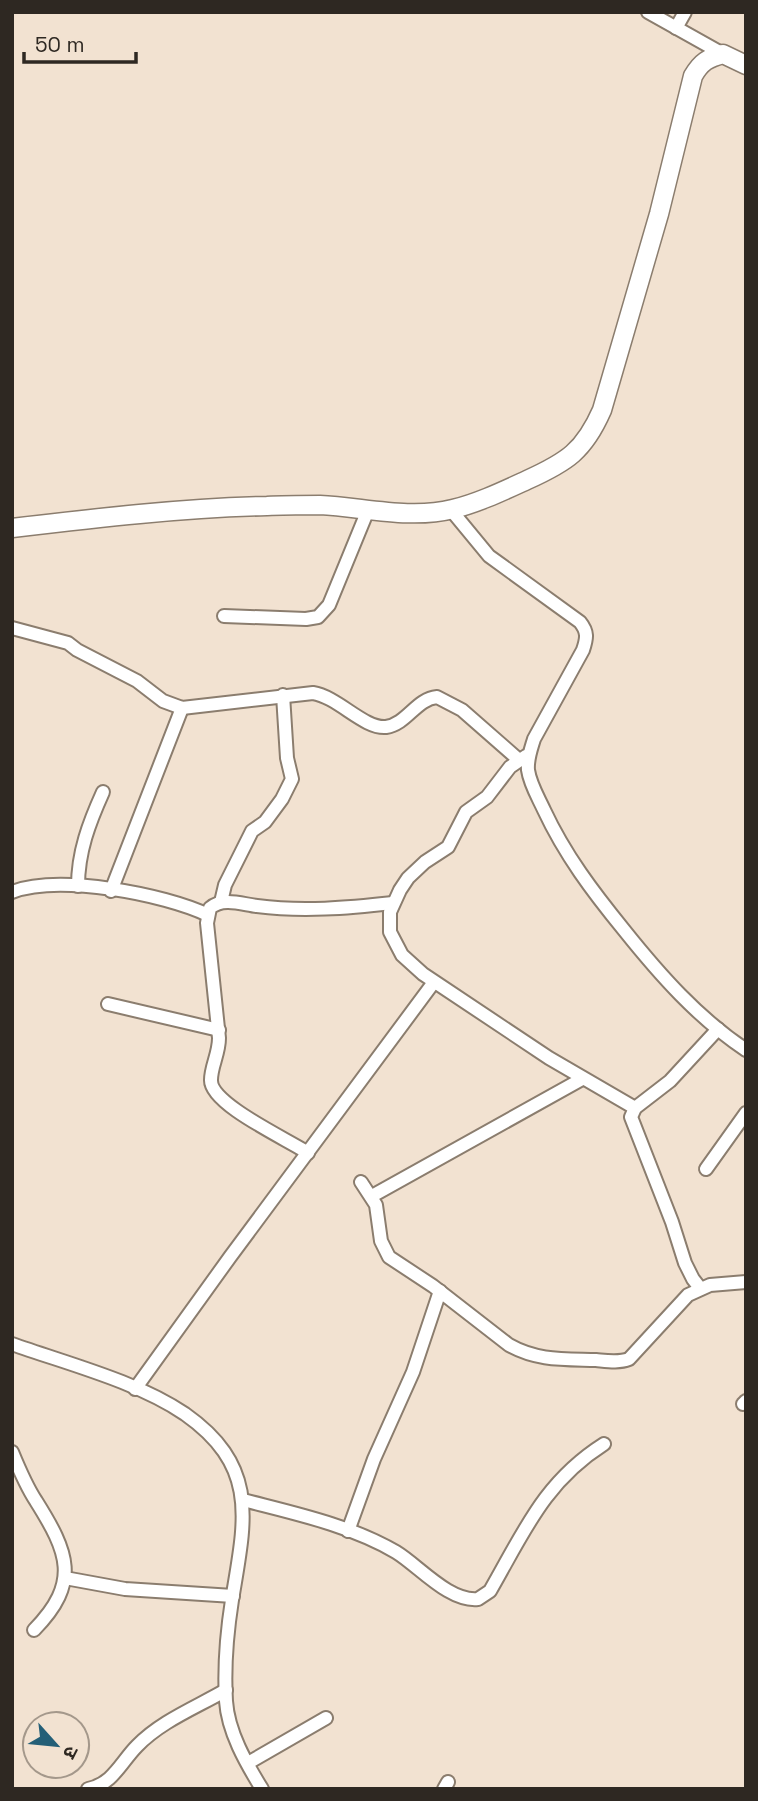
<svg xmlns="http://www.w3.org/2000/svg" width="758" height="1801" viewBox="0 0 758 1801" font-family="'Space Grotesk','Noto Sans Devanagari',sans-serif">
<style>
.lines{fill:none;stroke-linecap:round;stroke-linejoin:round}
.street-casing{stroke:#8b7d6e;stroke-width:16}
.secondary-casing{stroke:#8b7d6e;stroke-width:21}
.street{stroke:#fff;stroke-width:12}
.secondary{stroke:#fff;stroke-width:18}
</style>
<rect width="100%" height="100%" fill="#f2e2d1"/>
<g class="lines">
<defs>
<g id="street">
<polyline points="648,12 723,54"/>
<polyline points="676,28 685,12"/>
<path d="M451,510L489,556L580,622C588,632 587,638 583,650L534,739C531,749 527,759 528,770C530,784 538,797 544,810C565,855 593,892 624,930C660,975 698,1018 746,1050"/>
<polyline points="224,616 306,619 318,617 329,605 368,510"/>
<path d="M12,628L68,643L77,650L137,681L163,701L182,708L313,693C338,697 364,729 386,727C407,724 416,699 437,697L462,710L519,760"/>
<polyline points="526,756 510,767 487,797 466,812 448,847 425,862 408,878 400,890 390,912 390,932 402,955 423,974 549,1058 635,1108"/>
<path d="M78,886C78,852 89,823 103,792"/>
<polyline points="111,891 182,708"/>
<path d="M12,892C59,874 164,894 208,915"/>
<polyline points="221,902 225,885 252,831 265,822 282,799 292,779 287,758 283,695"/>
<polyline points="108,1004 219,1030"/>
<path d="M308,1153C287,1139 210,1104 211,1080C211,1066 219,1054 219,1038L207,923L210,908C223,897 241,904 257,906C302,912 348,908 393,903"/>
<polyline points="706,1169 746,1113"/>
<path d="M361,1182L376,1205L381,1241L389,1257L433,1286L509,1345C537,1361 564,1359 596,1360C607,1361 619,1363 629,1359L688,1295L710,1285L746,1282"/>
<polyline points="372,1196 582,1079"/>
<polyline points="700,1288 693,1279 685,1263 672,1222 631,1117 635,1108 670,1081 718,1029"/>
<path d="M12,1344C68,1364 136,1381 185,1414C260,1467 245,1521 232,1600C227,1632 224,1668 226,1701C228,1732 246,1763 262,1789"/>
<polyline points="135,1389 230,1257 434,982"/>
<polyline points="743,1404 746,1401"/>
<path d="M12,1452C19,1469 26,1486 36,1501C68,1552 81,1582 34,1630"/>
<path d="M243,1500C293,1513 350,1525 396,1552C419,1566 449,1602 478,1599L490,1591C524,1532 544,1482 604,1444"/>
<polyline points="348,1531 374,1459 413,1372 440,1291"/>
<polyline points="65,1578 125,1589 233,1596"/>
<polyline points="248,1763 326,1718"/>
<path d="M88,1789C113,1784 121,1762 137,1746C161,1721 197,1707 226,1690"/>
<polyline points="444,1789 448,1782"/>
</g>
<path id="secondary" d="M12,528C97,518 182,508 267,506C284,505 302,505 320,505C363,507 410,520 453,509C478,503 503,491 527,480C567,462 584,451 602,410L659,214L693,76C701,62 708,58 723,54L746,65"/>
</defs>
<use href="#street" class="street-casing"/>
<use href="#secondary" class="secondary-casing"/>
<use href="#street" class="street"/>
<use href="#secondary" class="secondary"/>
</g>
<rect width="758" height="1801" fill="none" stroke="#2e2822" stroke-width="28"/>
<g transform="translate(56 1745) rotate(117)"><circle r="33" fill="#f2e2d1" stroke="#a4988b" stroke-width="2"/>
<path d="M0-5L12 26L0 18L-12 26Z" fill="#245f77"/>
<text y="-10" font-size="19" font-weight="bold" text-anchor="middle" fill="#2e2822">उ</text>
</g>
<path d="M24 52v10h112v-10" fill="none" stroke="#2e2822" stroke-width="3.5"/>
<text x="35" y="52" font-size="21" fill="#2e2822" stroke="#f2e2d1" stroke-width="5" paint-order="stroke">50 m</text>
</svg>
